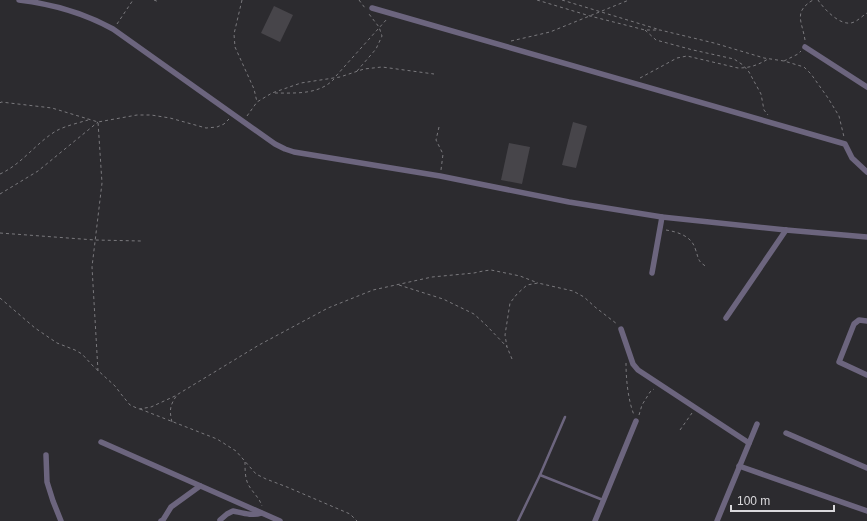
<svg xmlns="http://www.w3.org/2000/svg" width="867" height="521" viewBox="0 0 867 521" font-family="Arial,sans-serif">
<style>
.building{fill:#47454a}
.lines{fill:none;stroke-linecap:round;stroke-linejoin:round}
.path{stroke:#7a797d;stroke-width:1;stroke-dasharray:3 3;stroke-linecap:butt}
.lane{stroke:#6c657e;stroke-width:2.5}
.street{stroke:#6c657e;stroke-width:5.5}
</style>
<rect width="100%" height="100%" fill="#2c2b2f"/>
<g class="building">
<polygon points="274,6 293,15 280,42 261,33"/>
<polygon points="573,122 587,126 576,168 562,165"/>
<polygon points="509,143 530,147 522,184 501,180"/>
</g>
<g class="lines">
<g class="path">
<polyline points="154,0 159,2"/>
<polyline points="242,0 234,34 235,47 254,89 257,102"/>
<polyline points="359,0 365,8"/>
<polyline points="537,0 590,16 645,30 660,30 714,43 764,58 784,61 804,67 811,74 828,98 839,116 844,137"/>
<polyline points="562,0 657,29"/>
<path d="M818,0C824,9 839,25 851,23C857,22 862,16 867,13"/>
<polyline points="117,24 133,0"/>
<polyline points="645,30 656,40 693,50 734,59 743,65 749,72 761,94 764,110 768,115"/>
<path d="M805,40C802,21 793,12 813,0"/>
<polyline points="511,41 550,32 629,0"/>
<polyline points="784,61 798,54 801,51"/>
<polyline points="357,71 376,49 382,36 379,27 369,14"/>
<polyline points="336,76 387,19"/>
<path d="M640,78L677,58L687,56L738,68C750,68 758,65 768,59"/>
<path d="M275,93C295,93 319,95 334,79"/>
<polyline points="0,103 1,102 52,108 98,122 137,115 151,115 170,118 206,128 217,127 224,124 229,119"/>
<polyline points="247,116 257,102 272,93 301,83 340,77 364,69 382,67 434,74"/>
<polyline points="439,127 436,140 443,154 441,170"/>
<path d="M0,174C22,164 36,143 56,131C65,126 78,123 88,120"/>
<polyline points="0,194 38,171 98,122"/>
<path d="M666,230C678,232 691,236 695,248C699,259 697,261 707,267"/>
<polyline points="0,233 95,240 141,241"/>
<polyline points="399,285 443,299 474,314 486,325 507,347"/>
<polyline points="0,298 35,328 57,343 75,350 82,354 93,366 115,386 121,394 130,405 139,409 151,407 175,396 259,345 328,308 373,290 432,277 474,273 483,271 491,270 520,276 538,283"/>
<polyline points="512,359 507,347 505,335 510,303 517,294 527,285 538,283 573,291 584,297 595,307 617,324"/>
<path d="M626,363C626,379 628,400 634,415"/>
<polyline points="98,371 92,267 102,183 98,122"/>
<polyline points="140,409 217,439 236,451 256,474 266,479 287,487 350,514 357,521"/>
<polyline points="639,415 642,405 650,392 654,389"/>
<path d="M172,422C169,410 170,405 177,395"/>
<polyline points="680,430 692,413"/>
<path d="M245,462C245,469 245,478 248,484C252,492 259,497 262,506"/>
</g>
<g class="lane">
<polyline points="540,475 603,500"/>
<polyline points="518,521 540,475 565,417"/>
</g>
<g class="street">
<path d="M19,0C52,4 84,13 113,29L275,144L285,149L294,152L440,176L569,202L662,217L786,230L867,237"/>
<polyline points="372,8 845,144 852,158 867,172"/>
<polyline points="805,47 867,87"/>
<polyline points="652,273 662,217"/>
<polyline points="726,318 786,230"/>
<polyline points="867,321 859,320 854,324 839,362 867,375"/>
<polyline points="621,329 633,364 638,370 749,443"/>
<polyline points="786,433 867,468"/>
<polyline points="101,442 280,521"/>
<polyline points="46,455 47,482 53,501 61,521"/>
<polyline points="739,466 867,511"/>
<path d="M220,520L227,514L233,511C243,513 251,516 261,513"/>
<polyline points="161,521 163,520 171,507 200,486"/>
<polyline points="595,521 636,421"/>
<polyline points="717,521 757,424"/>
</g>
</g>
<path d="M731 505v6h103v-6" fill="none" stroke="#dad9dc" stroke-width="2"/>
<text x="737" y="505" font-size="12" fill="#dad9dc" stroke="#2c2b2f" stroke-width="3" paint-order="stroke">100 m</text>
</svg>
